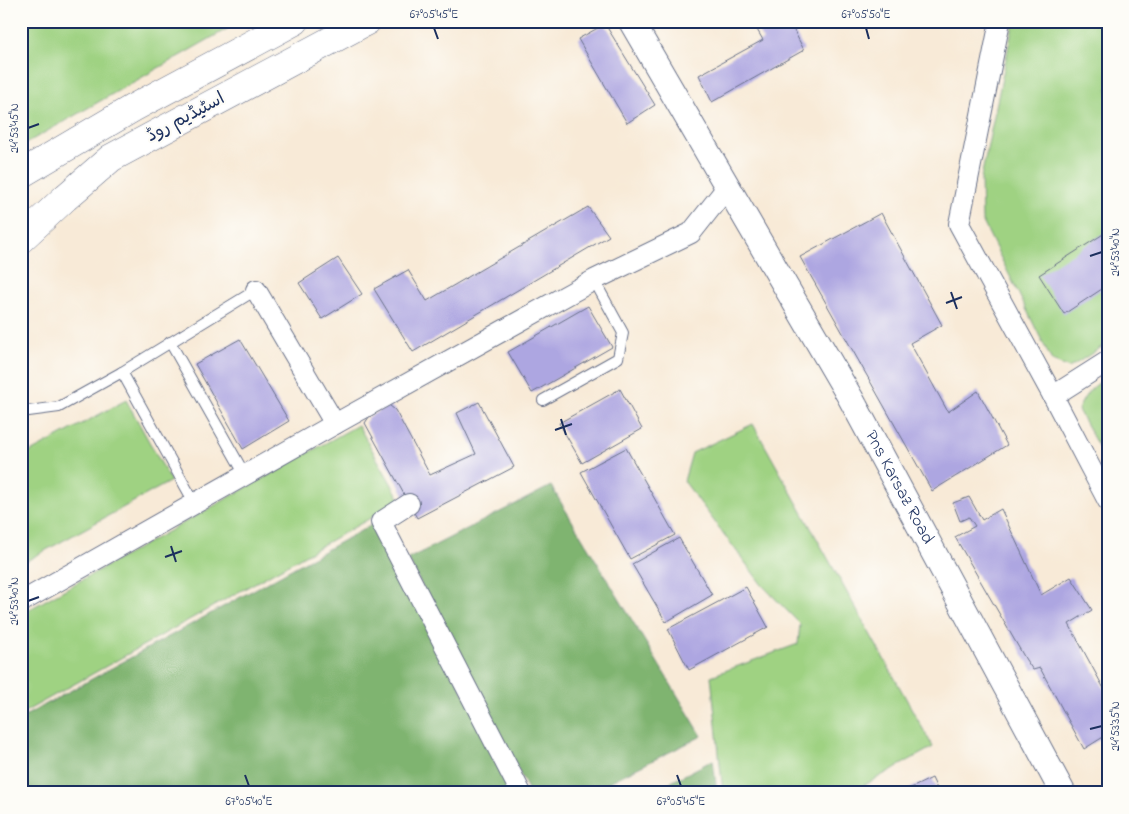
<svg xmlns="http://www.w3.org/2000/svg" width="1129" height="814" viewBox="0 0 1129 814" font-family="'Indie Flower','Playpen Sans Arabic',sans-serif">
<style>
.green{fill:#9fd282;stroke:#5d8070}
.forest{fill:#7fb470;stroke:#4d7267}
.building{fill:#ada6e1}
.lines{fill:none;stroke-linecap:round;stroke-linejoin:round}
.service-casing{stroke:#687088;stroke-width:12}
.minor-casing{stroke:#687088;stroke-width:22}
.tertiary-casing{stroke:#687088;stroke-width:27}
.primary-casing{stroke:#687088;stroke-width:29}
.service{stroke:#fff;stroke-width:10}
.minor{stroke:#fff;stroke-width:20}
.tertiary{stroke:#fff;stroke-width:25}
.primary{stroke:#fff;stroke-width:28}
.ticks{fill:none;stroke:#1b2f5e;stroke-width:2}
.labels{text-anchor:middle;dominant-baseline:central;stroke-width:4.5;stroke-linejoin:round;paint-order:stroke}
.street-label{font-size:18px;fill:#1b2f5e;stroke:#fdfcf7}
.neatline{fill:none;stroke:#1b2f5e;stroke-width:2}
.ticks-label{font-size:12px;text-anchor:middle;fill:#1b2f5e}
</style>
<rect width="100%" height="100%" fill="#fdfcf7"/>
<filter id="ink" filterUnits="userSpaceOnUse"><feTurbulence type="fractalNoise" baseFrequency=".02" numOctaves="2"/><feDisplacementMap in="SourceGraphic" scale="10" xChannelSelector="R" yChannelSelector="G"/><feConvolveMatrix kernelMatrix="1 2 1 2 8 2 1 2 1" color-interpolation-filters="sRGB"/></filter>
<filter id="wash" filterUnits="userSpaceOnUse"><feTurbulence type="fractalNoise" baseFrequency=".0096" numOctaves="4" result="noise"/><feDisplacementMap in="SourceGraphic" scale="20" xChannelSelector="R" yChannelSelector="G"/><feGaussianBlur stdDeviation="1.12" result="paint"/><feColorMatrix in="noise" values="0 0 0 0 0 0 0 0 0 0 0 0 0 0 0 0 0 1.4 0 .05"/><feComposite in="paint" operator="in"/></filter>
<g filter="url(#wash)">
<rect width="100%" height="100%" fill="#f8ead7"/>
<g class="green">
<polygon points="21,21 241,21 21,146"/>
<polygon points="1014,21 1108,21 1108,343 1069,368 1052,361 982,220 981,178"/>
<path d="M1108,377V464L1078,410C1086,392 1092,387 1108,377Z"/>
<polygon points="126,400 171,481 21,564 21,457"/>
<polygon points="753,424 933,747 850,793 723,793 711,676 798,644 800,624 762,585 684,481 692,453"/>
<polygon points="358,425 401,501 21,714 21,614"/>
</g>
<g class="forest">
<polygon points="551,486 702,736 587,793 530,793 408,559"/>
<polygon points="375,523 516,793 21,793 21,718"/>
<polygon points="713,760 717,793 650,793"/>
</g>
<g id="blocks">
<g class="building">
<polygon points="752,21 789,21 804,50 712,102 699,75 763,40"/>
<polygon points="605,24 655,105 627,123 578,39"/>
<polygon points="588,207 609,236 413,352 374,289 408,270 427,301"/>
<polygon points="881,213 942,325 910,343 948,412 978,391 1007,445 932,491 800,257"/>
<polygon points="1108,231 1108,285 1064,314 1039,275"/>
<polygon points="338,258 362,294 322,319 299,283"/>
<polygon points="588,306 612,347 532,393 508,352"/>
<polygon points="240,339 289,421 243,449 195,364"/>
<polygon points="620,389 642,429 582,463 559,423"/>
<polygon points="479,402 514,467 417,518 365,423 369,417 389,405 395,410 430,475 476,454 457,413"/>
<polygon points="626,448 675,535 630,559 581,472"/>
<polygon points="969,497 982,520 1001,509 1041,595 1071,577 1092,610 1069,624 1108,696 1108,734 1084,749 1040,668 1033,670 1026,660 955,537 975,526 969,517 960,521 953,503"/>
<polygon points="679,538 712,595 666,622 632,564"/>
<polygon points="746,587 768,627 689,670 668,629"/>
<polygon points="932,778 939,793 909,793 907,790"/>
</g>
</g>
</g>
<g filter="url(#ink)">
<use href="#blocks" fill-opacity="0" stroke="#687088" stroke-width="1"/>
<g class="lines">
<defs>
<g id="service">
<polyline points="170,342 245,475"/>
<polyline points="122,372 195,504"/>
<polyline points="543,400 618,358 623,333 594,280"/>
<polyline points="21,412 59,407 122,372 256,290"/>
</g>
<g id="minor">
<polyline points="1000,21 959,224 1053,396 1108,501"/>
<polyline points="256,290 335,424"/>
<polyline points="1053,396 1108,361"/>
<polyline points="409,504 381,522 521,793"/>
<polyline points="21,602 335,424 594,280 691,233 728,186"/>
</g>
<g id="tertiary">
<path id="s1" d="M631,21L850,397L1063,793"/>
</g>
<g id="primary">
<polyline points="21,174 133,108 295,21"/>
<polyline points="21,239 65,198 111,158 367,21"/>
</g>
</defs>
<use href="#service" class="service-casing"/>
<use href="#minor" class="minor-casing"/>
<use href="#tertiary" class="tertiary-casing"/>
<use href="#primary" class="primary-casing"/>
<use href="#service" class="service"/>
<use href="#minor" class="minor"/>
<use href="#tertiary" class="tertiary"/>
<use href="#primary" class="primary"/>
</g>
</g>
<path class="ticks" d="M434,28L438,39M866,28L869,39M28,128L39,124M1090,256L1102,252M951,292L957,309M946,303L962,297M561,419L566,435M555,430L572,424M171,546L176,562M165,557L182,551M28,601L39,597M1090,729L1102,726M245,775L249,786M677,775L681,786"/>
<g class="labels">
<g class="street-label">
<text transform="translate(186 118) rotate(-28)">اسٹیڈیم روڈ</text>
<text stroke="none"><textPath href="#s1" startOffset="538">Pns Karsaz Road</textPath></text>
</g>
</g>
<rect width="1129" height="814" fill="none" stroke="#fdfcf7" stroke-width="55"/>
<rect x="28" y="28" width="1074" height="758" class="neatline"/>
<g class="ticks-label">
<text x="434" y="18">67°05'45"E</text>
<text x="866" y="18">67°05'50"E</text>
<text transform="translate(14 128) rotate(-90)" y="4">24°53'45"N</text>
<text transform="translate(1115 252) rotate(-90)" y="4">24°53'40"N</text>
<text transform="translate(14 601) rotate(-90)" y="4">24°53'40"N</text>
<text transform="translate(1115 726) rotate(-90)" y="4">24°53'35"N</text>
<text x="249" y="805">67°05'40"E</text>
<text x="681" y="805">67°05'45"E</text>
</g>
</svg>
